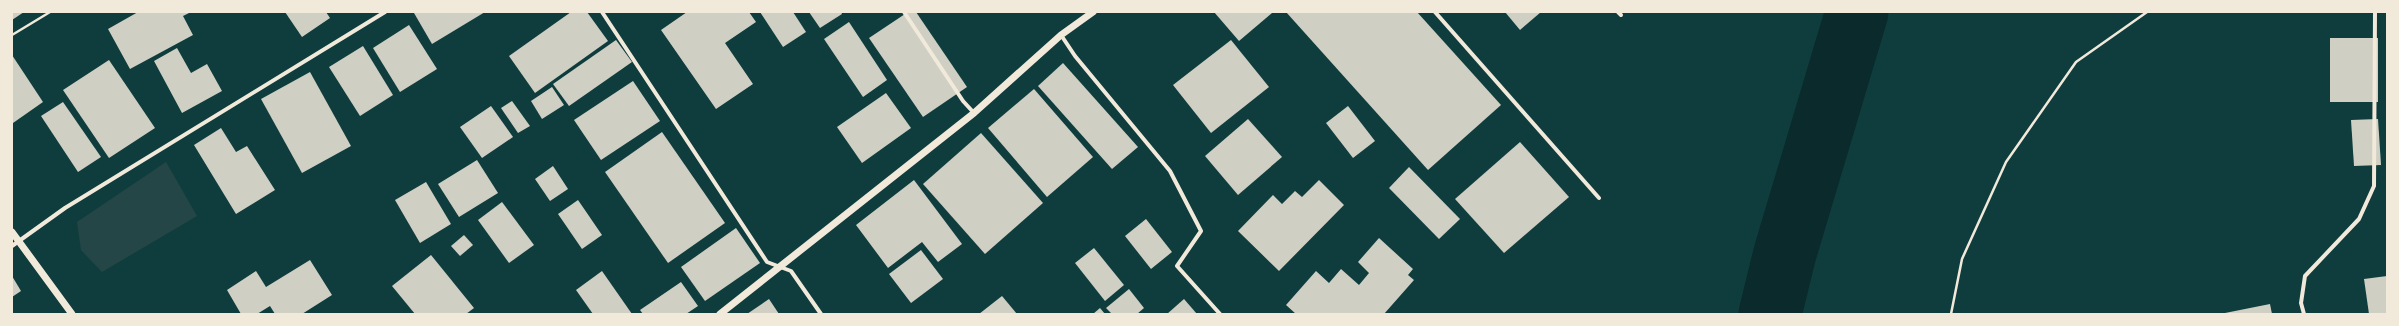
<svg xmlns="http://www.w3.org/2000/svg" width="2399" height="326" viewBox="0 0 2399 326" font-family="'Sofia Sans Condensed',sans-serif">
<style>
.green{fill:#244646}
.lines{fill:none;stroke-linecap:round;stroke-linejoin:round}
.river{stroke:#0a2a2b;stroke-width:63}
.building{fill:#cfcfc3}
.path{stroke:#f1e9da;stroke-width:2.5}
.minor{stroke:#f1e9da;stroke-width:4}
.tertiary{stroke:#f1e9da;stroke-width:7}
</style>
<rect width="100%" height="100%" fill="#0f3d3e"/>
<polygon class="green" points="166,162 197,216 102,272 81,250 77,222"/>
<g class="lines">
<polyline class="river" points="1770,314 1785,253 1857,12"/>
</g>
<g class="building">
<polygon points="12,12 24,12 12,20"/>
<polygon points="138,12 191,12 183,16 193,35 130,69 108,29"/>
<polygon points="285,12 326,12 330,18 302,37"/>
<polygon points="416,12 485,12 432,44 414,13"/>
<polygon points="571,12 587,12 608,41 535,93 509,56"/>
<polygon points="687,12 749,12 756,22 725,43 753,84 716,109 661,30"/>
<polygon points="760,12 793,12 806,32 783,47"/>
<polygon points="809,12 841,12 842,14 820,28"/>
<polygon points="908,12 916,12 967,87 923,117 869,38"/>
<polygon points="1214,12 1271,12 1272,13 1239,41"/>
<polygon points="1286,12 1417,12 1501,105 1428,170"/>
<polygon points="1505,12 1541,12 1520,30"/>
<polygon points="849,22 887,80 863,97 824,39"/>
<polygon points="409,25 437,69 400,92 373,48"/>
<rect x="2330" y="38" width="48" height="64"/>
<polygon points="616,40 632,62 569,106 553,84"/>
<polygon points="1231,40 1269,87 1211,133 1173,85"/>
<polygon points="363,46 393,95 360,116 329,67"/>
<polygon points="177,48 191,73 207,64 222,91 182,113 154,61"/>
<polygon points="12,55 43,102 13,123 12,123"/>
<polygon points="109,60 155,128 109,158 63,90"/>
<polygon points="1063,63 1138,147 1112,169 1038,86"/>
<polygon points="310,72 351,146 302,173 261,99"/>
<polygon points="633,81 660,121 601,160 574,120"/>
<polygon points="552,87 564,105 542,119 531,101"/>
<polygon points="1034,89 1093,157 1047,197 988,128"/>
<polygon points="886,93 911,128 862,163 837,127"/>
<polygon points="512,101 530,126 518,133 501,108"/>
<polygon points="63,102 101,157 78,172 41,116"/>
<polygon points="491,106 513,137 482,158 460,127"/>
<polygon points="1348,106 1375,141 1353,158 1326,123"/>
<polygon points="1248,119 1282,157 1238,195 1205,156"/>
<polygon points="2378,119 2381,165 2354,166 2351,120"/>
<polygon points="221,128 236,152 247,146 275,190 236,214 194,145"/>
<polygon points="662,132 725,223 668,263 605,172"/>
<polygon points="981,133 1043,203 985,254 923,184"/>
<polygon points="1520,142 1569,197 1504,253 1455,199"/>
<polygon points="477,160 498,193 459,217 438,184"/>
<polygon points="553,166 568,189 550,201 535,179"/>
<polygon points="1409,167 1460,219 1439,239 1389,188"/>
<polygon points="914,180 962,244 938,262 922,242 888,268 856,225"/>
<polygon points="1319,180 1344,205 1279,271 1238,231 1273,195 1282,204 1295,191 1302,197"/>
<polygon points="426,182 451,224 420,243 395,200"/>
<polygon points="578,200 602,235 582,249 558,214"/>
<polygon points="502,202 534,245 509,263 478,220"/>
<polygon points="1146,219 1172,252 1151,269 1125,236"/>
<polygon points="736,228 760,263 705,301 681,267"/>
<polygon points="464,235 473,245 460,256 451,246"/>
<polygon points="1379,238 1413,269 1408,275 1414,280 1384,314 1296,314 1286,305 1316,271 1329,283 1341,269 1359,285 1369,273 1358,262"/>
<polygon points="1094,248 1124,285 1105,301 1075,263"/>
<polygon points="921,250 943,279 911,303 889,274"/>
<polygon points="431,255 474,308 466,314 415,314 392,286"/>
<polygon points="310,260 332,295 302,314 275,314 270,306 257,314 241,314 227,290 256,271 266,287"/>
<polygon points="602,271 632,314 593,314 576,290"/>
<polygon points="12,276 21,291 12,297"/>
<polygon points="2387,276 2387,314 2369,314 2364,279"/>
<polygon points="681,282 698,306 686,314 643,314 640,310"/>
<polygon points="1129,289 1144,308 1137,314 1112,314 1106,308"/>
<polygon points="1002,296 1017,314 979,314"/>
<polygon points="769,299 779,314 747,314"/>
<polygon points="1184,299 1197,314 1167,314"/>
<polygon points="2270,304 2272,314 2226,314 2225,313"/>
<polygon points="1100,308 1105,314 1093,314"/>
</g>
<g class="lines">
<g class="path">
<polyline points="12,35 50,12"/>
<polyline points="1951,314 1962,259 2006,162 2076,62 2147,12"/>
</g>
<g class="minor">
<polyline points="602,12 767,262 791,271 821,314"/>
<polyline points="904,12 963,101 974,113"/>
<polyline points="1435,12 1599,198"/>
<polyline points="1618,12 1621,15"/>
<polyline points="1061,35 1075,56 1170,171 1201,231 1177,266 1220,314"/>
<polyline points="12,246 65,208 385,12"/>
<polyline points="2304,314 2301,303 2305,276 2359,219 2374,186 2375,12"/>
</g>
<g class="tertiary">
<polyline points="12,232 72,314"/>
<polyline points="720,314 974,113 1061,35 1093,12"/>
</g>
</g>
<rect width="2399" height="326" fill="none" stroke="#f1e9da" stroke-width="26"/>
</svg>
